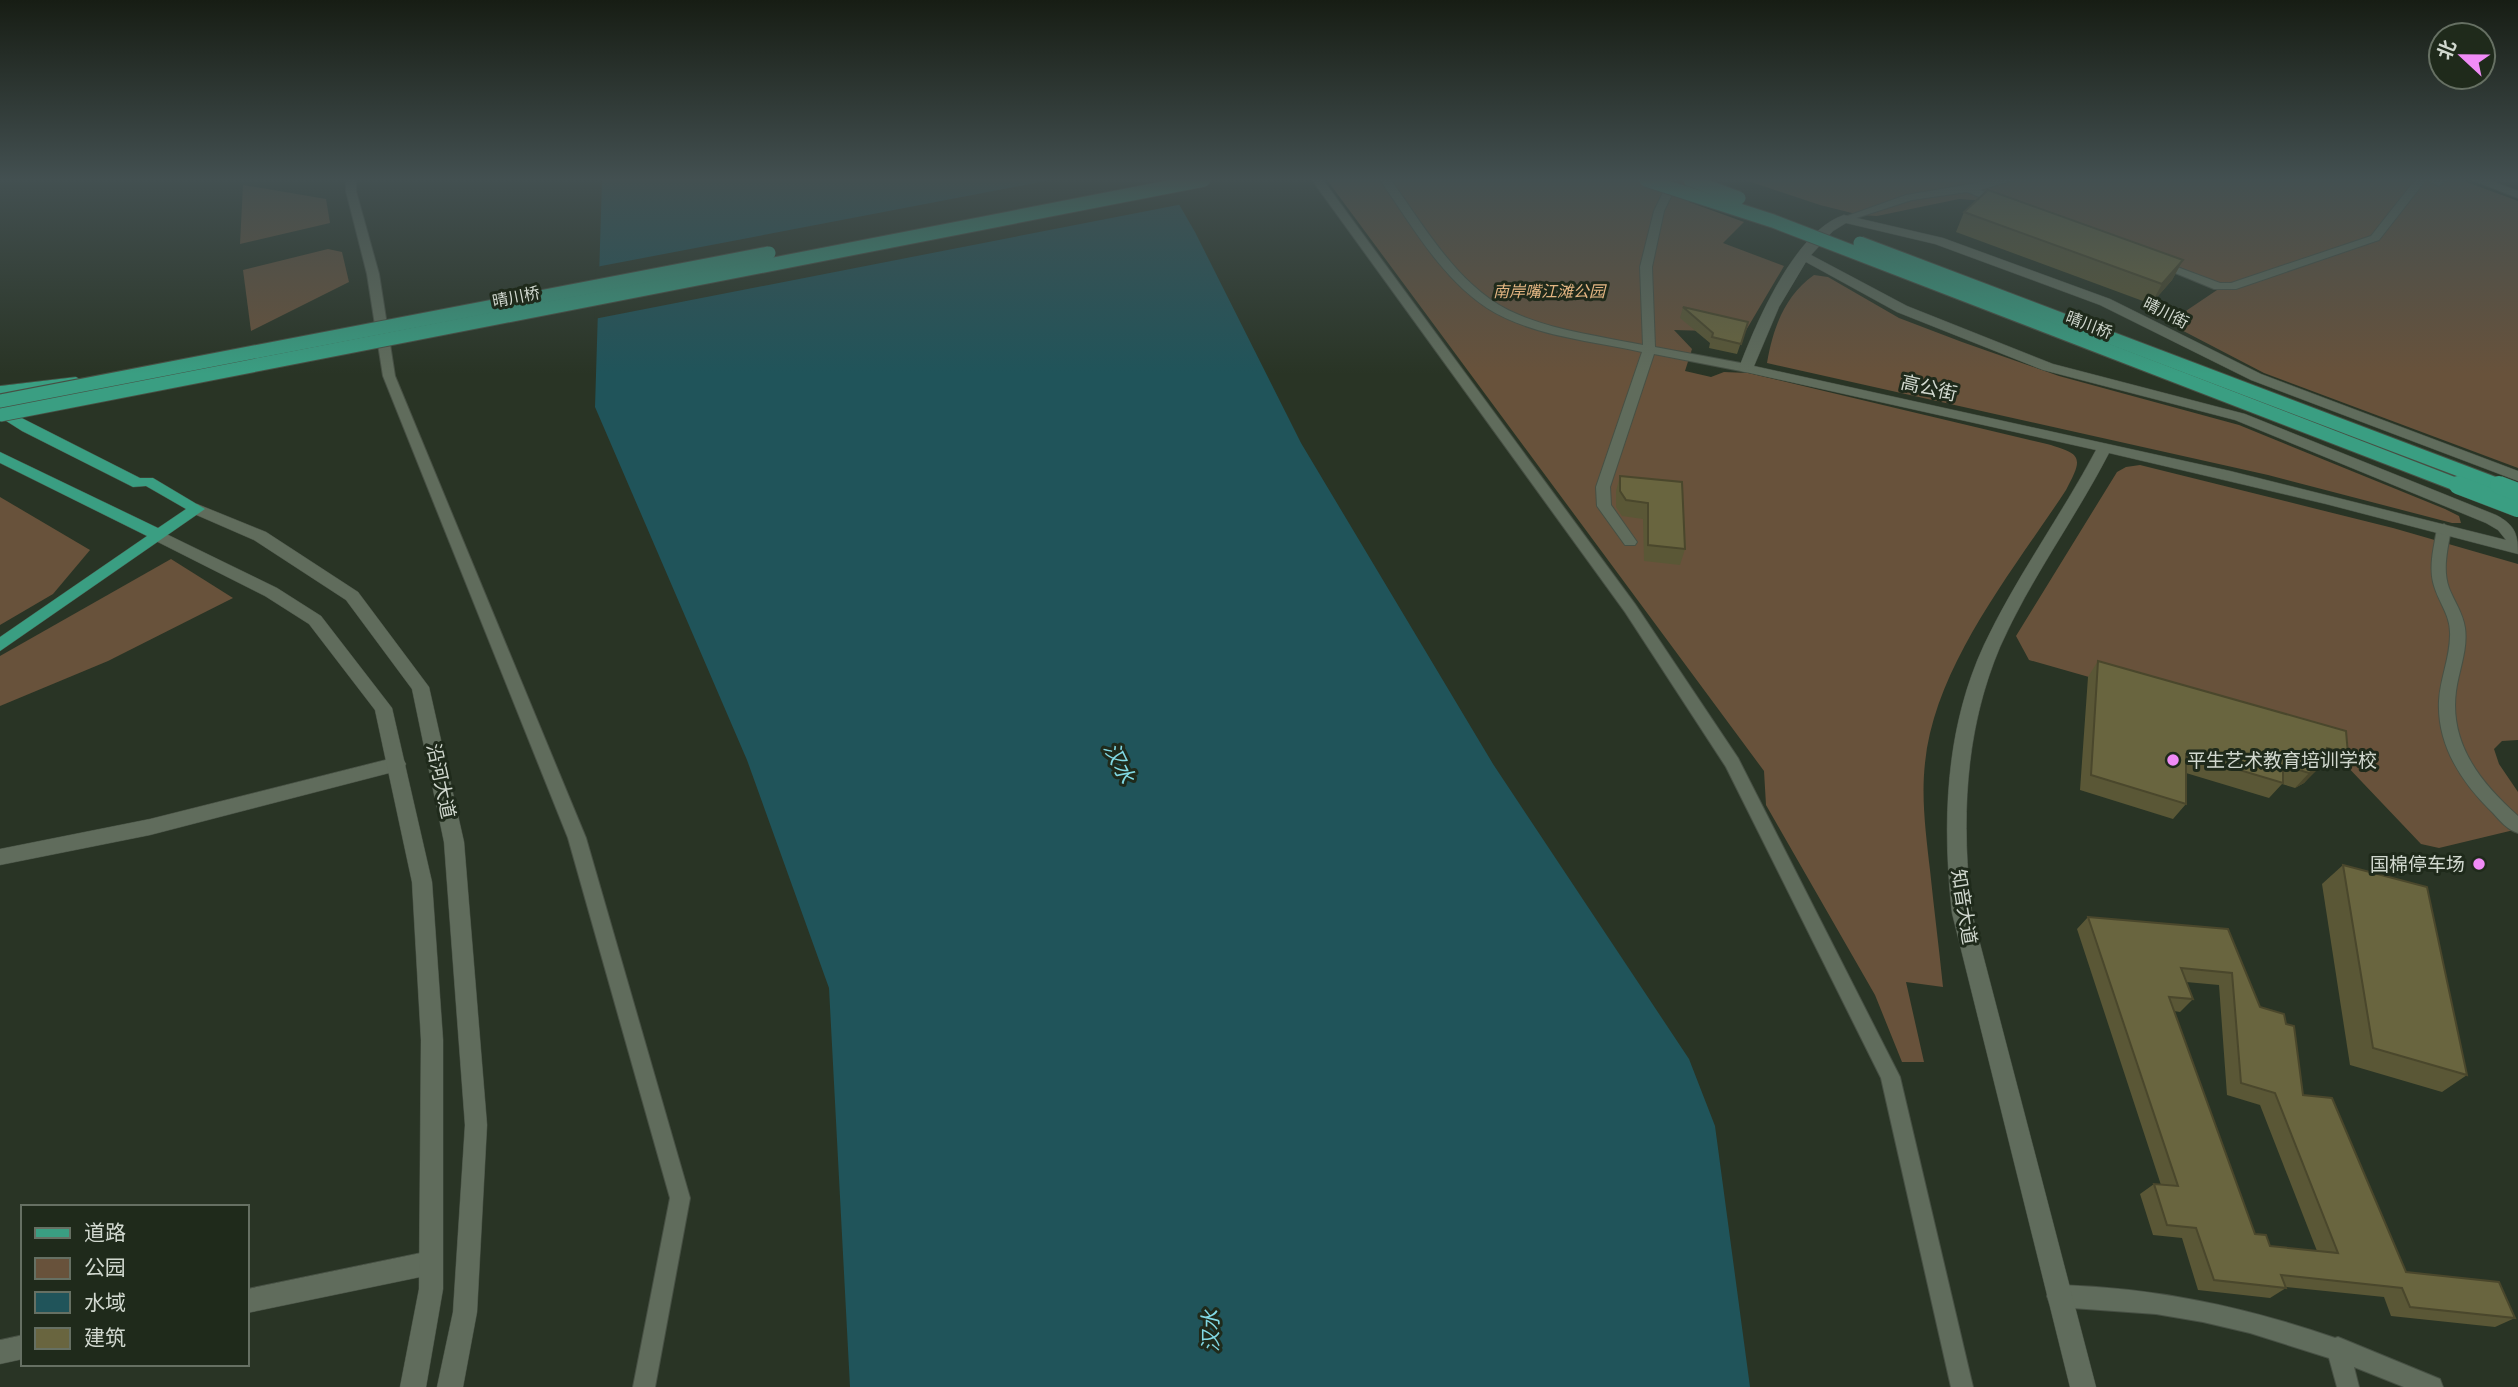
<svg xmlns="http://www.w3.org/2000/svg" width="2518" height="1387" viewBox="0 0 2518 1387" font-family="'Roboto Serif','Noto Sans SC',serif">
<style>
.green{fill:#68523b}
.water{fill:#20545a}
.pier{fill:#293425}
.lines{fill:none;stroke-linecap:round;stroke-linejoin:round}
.lane-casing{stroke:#475044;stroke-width:2}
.street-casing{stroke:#475044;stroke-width:1}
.secondary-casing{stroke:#475044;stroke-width:1}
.primary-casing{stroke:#475044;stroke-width:1}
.lane{fill:#606c5c;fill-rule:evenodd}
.street{fill:#606c5c;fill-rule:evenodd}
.secondary{fill:#606c5c;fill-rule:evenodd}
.primary{fill:#3a9e82;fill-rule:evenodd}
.primary-bridge-far1-casing{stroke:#475044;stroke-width:15;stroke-linecap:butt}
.primary-bridge-casing{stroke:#475044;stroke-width:19;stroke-linecap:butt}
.primary-bridge-far1{stroke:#3a9e82;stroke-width:13}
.primary-bridge{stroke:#3a9e82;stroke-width:18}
.wall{fill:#5a5736;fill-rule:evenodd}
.shaded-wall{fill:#4a472c}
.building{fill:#69653f;stroke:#4a472c;stroke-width:2;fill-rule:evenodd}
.poi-dot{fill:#f08bf6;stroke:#1f2a1b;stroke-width:2.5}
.labels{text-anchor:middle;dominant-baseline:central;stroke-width:6;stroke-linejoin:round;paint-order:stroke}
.far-park-label{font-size:16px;font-style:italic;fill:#e4b683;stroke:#1f2a1b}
.far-street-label{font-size:16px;fill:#d1d8cf;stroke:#1f2a1b}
.street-label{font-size:19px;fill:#d1d8cf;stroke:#1f2a1b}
.poi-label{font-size:19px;fill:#d1d8cf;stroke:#1f2a1b;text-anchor:start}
.water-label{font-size:21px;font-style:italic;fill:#82d9e4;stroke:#1f2a1b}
</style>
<rect width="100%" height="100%" fill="#293425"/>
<g class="green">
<path d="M1327,180H1709L1689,202L1744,222L1723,243L1784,266L1745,332L1674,330L1692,349L1685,371L1711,377L1724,372L1748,373L2047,444C2083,454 2083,458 2066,490C2013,571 1935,665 1925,763C1921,799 1926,834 1930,870C1934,909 1939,948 1943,987L1906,982L1924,1062H1902L1875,995L1766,805L1764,771Z"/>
<polygon points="1745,180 2461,180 2518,201 2518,468 2264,373 2168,323 2217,290 2222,284 2019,203 1959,199 1877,216 1860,215 1820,205"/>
<polygon points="243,185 326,199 330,223 240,244"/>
<polygon points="328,249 342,252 349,282 251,331 243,270"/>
<path d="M1814,275L1828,277L1899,318L1962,342L2059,376L2239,425L2445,509L2459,516L2461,523H2452L2268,475L1767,363C1773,329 1784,296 1814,275Z"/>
<polygon points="2140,465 2393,528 2518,564 2518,740 2502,741 2494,749 2499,764 2518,792 2518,829 2439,848 2421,844 2343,762 2342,749 2029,660 2016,636 2117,472 2126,467"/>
<polygon points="0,497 90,550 53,594 0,625"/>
<polygon points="171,559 233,598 108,661 0,706 0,656"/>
</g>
<polygon class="water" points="602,180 1165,180 1195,232 1301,443 1493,764 1689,1059 1715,1126 1750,1387 850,1387 829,988 747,760 595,407"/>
<polygon class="pier" points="1051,180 1169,180 1183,204 594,319 596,267"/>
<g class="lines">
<defs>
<g id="lane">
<polygon points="346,180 356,180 356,191 379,274 395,376 586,838 690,1198 655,1387 633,1387 670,1198 568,838 383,376 367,274 346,191"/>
<polygon points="1312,180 1323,180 1635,604 1738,758 1900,1077 1973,1387 1951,1387 1881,1078 1726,767 1625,612"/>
<path d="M1380,180H1391C1424,226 1456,283 1508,310C1549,330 1599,336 1643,345L1640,267L1654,211L1669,180H1679L1664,211L1652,267L1655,347L1746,364L1752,368L1746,372L1654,354L1610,487L1611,505L1637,542L1635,545H1625L1597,506L1596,487L1642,352C1592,341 1531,336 1487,308C1441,278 1411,224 1380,180Z"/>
<polygon points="1994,180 2014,180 1980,190 2007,201 2007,205 1999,205 1967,192 1912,200 1844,222 1839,219 1906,195"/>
<polygon points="2415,180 2426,180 2379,240 2236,289 2214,289 2151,263 2161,261 2220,283 2231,283 2371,236"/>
<polygon points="2427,180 2447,180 2439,186"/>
<polygon points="2472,180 2488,180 2518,191 2518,198"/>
<path d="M2444,524L2451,529C2448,548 2442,569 2449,588C2454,601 2463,613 2465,628C2468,649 2459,670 2456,691C2449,744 2481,783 2518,816V833C2508,830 2500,821 2493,813C2462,783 2437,746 2439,701C2440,678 2451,656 2450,632C2450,614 2437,600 2433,582C2429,565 2434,546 2437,529Z"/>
<path d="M2058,1285C2156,1288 2242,1306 2335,1338L2338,1337L2440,1379L2443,1387H2404L2354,1367L2359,1387H2337L2329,1358L2250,1333L2203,1322L2156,1314L2058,1307L2050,1304L2047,1296L2050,1288Z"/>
</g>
<g id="street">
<polygon points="397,757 403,759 406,764 403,769 397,771 150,835 0,865 0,849 150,819"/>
<polygon points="430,1251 438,1255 442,1263 438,1271 430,1275 247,1313 247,1289"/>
<polygon points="23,1335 23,1359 0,1364 0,1340"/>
</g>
<g id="secondary">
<path d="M1844,215L1943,238L2110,299L2261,374L2518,471V481L2251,380L2100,305L1935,244L1846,223L1833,231L1811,255L1907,306L2053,364L2245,414L2496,515C2515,525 2518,534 2518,554L2326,504L2109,453C2075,519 2030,579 2000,647C1964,732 1961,823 1972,913L2096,1387H2070L1952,913C1942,823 1945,729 1984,645C2016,577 2061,516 2096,450L1741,371L1739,368C1756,323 1795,231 1844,215ZM1806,262L1897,312L2043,370L2235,420L2486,523L2498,530L2506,540L2230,471L1754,366L1779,307Z"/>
<polygon points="197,504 266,532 358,592 429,687 464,842 487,1125 477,1312 463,1387 437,1387 453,1312 465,1125 444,842 412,689 346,600 254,540 192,513 189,509 192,505"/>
<polygon points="158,530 277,588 321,616 392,708 432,882 443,1040 443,1289 426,1387 400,1387 419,1289 421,1040 412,882 375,710 309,624 265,596 152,539 150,535 152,531"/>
</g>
<g id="primary">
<polygon points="76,377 83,381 81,384 0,394 0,386"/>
<polygon points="0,407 140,478 153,478 205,509 0,651 0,637 147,536 0,463 0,452 158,528 186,509 146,486 133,487 22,431 0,417"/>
</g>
</defs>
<use href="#lane" class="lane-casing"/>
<use href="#street" class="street-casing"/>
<use href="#secondary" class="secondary-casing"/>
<use href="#primary" class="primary-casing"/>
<use href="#lane" class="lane"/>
<use href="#street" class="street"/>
<use href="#secondary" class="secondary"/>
<use href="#primary" class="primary"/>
<defs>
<g id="primary-bridge-far1">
<polyline points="1646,180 1773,221 2463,487"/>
<polyline points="1690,180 1739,198"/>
<polyline points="1860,243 2504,487"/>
<polyline points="0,401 769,253"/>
<polyline points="0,415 1204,180"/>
</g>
<g id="primary-bridge">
<polyline points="2458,485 2518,508"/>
<polyline points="2499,485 2518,492"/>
</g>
</defs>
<use href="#primary-bridge-far1" class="primary-bridge-far1-casing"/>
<use href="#primary-bridge" class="primary-bridge-casing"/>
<use href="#primary-bridge-far1" class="primary-bridge-far1"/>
<use href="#primary-bridge" class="primary-bridge"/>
</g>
<g class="wall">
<polygon points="1964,212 2183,260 2172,280 2151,304 1956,232"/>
<polygon points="1683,307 1748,322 1737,354 1709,348 1710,343 1680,318"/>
<polygon points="1620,476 1682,482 1685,549 1680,565 1644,561 1643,519 1622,516 1616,507 1616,491"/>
<polygon points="2098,661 2348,754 2333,769 2320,765 2304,783 2295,788 2282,784 2269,798 2186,773 2186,804 2173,819 2080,790 2088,677"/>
<polygon points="2343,865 2467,1075 2442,1092 2350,1065 2322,884"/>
<path d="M2088,917L2228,929L2260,1007L2286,1024L2303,1095L2406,1272L2515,1318L2495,1327L2391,1316L2384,1297L2286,1287V1288L2270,1298L2198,1290L2182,1238L2153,1235L2140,1194L2154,1184L2161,1185L2077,929ZM2186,982L2219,985L2227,1095L2260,1105L2317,1251L2270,1246L2255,1234L2174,1011L2180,1012L2193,999Z"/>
</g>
<g class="shaded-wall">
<polygon points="2183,260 2172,280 2151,304 2162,284"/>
<polygon points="2319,768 2304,783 2295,788 2309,773"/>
</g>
<g class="building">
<polygon points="1988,190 2183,260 2162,284 1964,212"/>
<polygon points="1683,307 1748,322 1741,344 1712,337 1713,333"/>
<polygon points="1620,476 1682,482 1685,549 1648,545 1648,503 1626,500 1620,491"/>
<polygon points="2098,661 2346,731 2348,754 2327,748 2319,768 2309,773 2283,765 2283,783 2186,754 2186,804 2091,775"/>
<polygon points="2343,865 2427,887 2467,1075 2373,1048"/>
<path d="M2088,917L2228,929L2260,1007L2284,1014L2286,1024L2294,1026L2303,1095L2332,1098L2406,1272L2499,1282L2515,1318L2410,1307L2402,1288L2281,1275L2286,1288L2214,1280L2196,1228L2167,1225L2154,1184L2178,1186ZM2181,968L2232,973L2241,1083L2275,1093L2338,1253L2270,1246L2266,1235L2255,1234L2169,997L2193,999Z"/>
</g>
<linearGradient id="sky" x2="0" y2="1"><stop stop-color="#171d14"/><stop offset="0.48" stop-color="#435051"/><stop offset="1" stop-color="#435051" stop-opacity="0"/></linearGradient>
<rect width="2518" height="374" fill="url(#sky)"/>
<g class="poi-dot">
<circle cx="2173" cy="760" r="7"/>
<circle cx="2479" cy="864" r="7"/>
</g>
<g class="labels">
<g class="far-park-label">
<text x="1549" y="291">南岸嘴江滩公园</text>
</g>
<g class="far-street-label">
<text transform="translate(516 297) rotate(-11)">晴川桥</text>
<text transform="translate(2166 313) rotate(27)">晴川街</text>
<text transform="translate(2089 325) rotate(21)">晴川桥</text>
</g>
<g class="street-label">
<text transform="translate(1929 388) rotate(13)">高公街</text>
<text transform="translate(441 781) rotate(78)">沿河大道</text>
<text transform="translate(1964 907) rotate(81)">知音大道</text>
</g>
<g class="poi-label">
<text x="2187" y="760">平生艺术教育培训学校</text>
<text x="2465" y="864" text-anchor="end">国棉停车场</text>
</g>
<g class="water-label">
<text transform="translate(1119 763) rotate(64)">汉水</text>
<text transform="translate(1211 1331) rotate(-90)">汉水</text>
</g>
</g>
<rect x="21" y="1205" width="228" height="161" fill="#1f2a1b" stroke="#667063" stroke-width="2"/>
<rect x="35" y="1228" width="35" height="10" fill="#3a9e82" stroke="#667063" stroke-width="2"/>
<text x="84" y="1240" font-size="21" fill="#d1d8cf">道路</text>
<rect x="35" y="1258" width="35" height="21" fill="#68523b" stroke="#667063" stroke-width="2"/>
<text x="84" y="1275" font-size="21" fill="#d1d8cf">公园</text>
<rect x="35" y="1292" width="35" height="21" fill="#20545a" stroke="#667063" stroke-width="2"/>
<text x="84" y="1310" font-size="21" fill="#d1d8cf">水域</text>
<rect x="35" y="1328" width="35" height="21" fill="#69653f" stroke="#667063" stroke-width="2"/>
<text x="84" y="1345" font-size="21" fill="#d1d8cf">建筑</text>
<g transform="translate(2462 56) rotate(292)"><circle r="33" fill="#1f2a1b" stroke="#667063" stroke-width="2"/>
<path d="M0-5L12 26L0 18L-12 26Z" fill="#f08bf6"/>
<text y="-10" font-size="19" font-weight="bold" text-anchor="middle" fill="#d1d8cf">北</text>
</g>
</svg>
